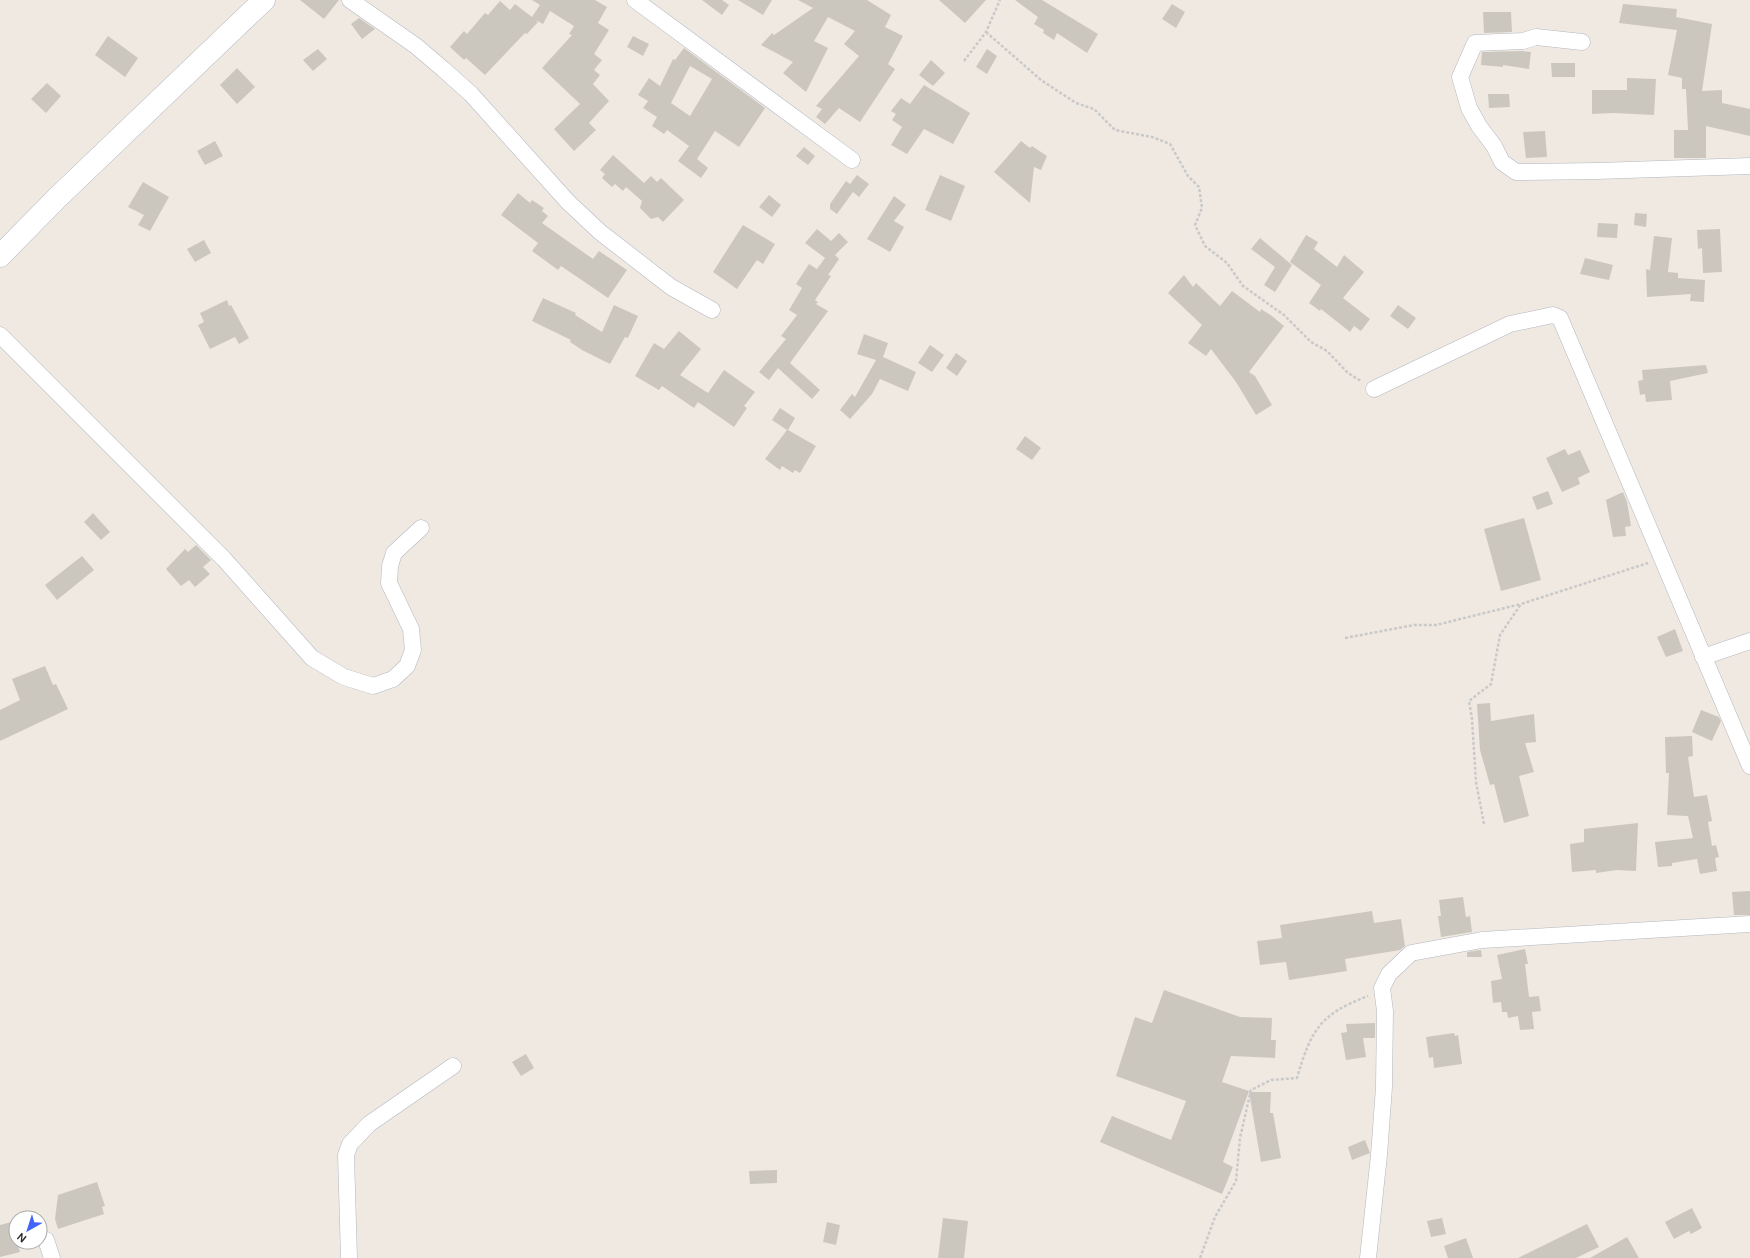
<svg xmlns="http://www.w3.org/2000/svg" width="1750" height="1258" viewBox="0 0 1750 1258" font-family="'DM Sans',sans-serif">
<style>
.building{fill:#cbc7bf;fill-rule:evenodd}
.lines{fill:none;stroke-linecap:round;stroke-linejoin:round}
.street-casing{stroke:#b4b7c1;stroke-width:17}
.secondary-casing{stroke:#b4b7c1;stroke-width:23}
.path{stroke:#c9c9c9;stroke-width:2.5;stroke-dasharray:3 2;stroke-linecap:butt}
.street{stroke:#fff;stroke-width:16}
.secondary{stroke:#fff;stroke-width:22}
</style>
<rect width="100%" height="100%" fill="#efe9e1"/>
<!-- building -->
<path class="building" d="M300,0H339L324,19Z
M532,0H595L607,7L598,23L609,30L594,54L602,60L594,70L600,75L593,84L609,101L589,123L596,130L574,151L554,129L580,104L542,68L572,35L569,34L574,26L550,11L543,24L536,20L538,22L527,34L525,33L485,75L466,58L464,60L450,47L464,31L467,34L485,13L488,15L500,1L510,10L515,4L532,17L540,5Z
M702,0H722L729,5L722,15Z
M738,0H772L763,15Z
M798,0H867L891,15L885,27L903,36L888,64L895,69L860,122L839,108L825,124L816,117L822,109L816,106L859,56L844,44L855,31L828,17L814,41L828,48L806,92L783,73L793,62L761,45L772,33L774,35L813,8Z
M939,0H986L965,23Z
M1015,0H1042L1098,34L1087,53L1057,33L1054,40L1043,33L1044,30L1034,24L1038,17Z
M1172,4L1185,12L1176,28L1162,19Z
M1623,4L1677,9L1676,17L1712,24L1702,91L1722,90V103L1750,109V136L1706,126V158H1674V130H1688L1686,89H1682V78L1668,75L1677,30L1619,23Z
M1483,12H1511L1512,32L1484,33Z
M359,18L375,29L362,39L351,24Z
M108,36L138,58L125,77L95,55Z
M633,36L649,44L643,56L627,47Z
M684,48L765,108L739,147L715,131L697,159L708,168L701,178L678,161L689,146L667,130L664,134L652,126L657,117L643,108L648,101L638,95L649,78L660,86L673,59L675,60ZM690,66L712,79L690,116L671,103Z
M318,49L327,59L313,71L303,60Z
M987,49L997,56L987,74L976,67Z
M1522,51L1531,52L1529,69L1503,65V67L1481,65L1482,52Z
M931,60L945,73L933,86L919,75Z
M1551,63H1575V77H1552Z
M237,68L255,87L237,104L220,85Z
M1627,78L1656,79L1654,115L1614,113L1592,114V90H1627Z
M47,83L61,96L46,113L31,99Z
M924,85L970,113L953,144L924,129L907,154L891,145L902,127L892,120L896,114L891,111L901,98L910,104Z
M1488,94H1509L1510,107L1489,108Z
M1545,131L1547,157L1526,158L1523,132Z
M215,141L223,156L205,165L197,151Z
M1021,141L1030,148L1032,146L1047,156L1041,170L1034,167L1030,203L994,172Z
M804,147L815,156L808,165L796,156Z
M613,155L644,183L651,176L657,182L661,178L684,200L663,222L658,217L651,219L640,208L642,201L626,187L623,191L615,184L612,187L602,178L605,174L600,170Z
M857,175L869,184L859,197L853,192L837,214L830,209V204L846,181L850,184Z
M940,175L965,186L951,221L925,210Z
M143,182L169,197L150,231L138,225L144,215L128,207Z
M518,193L530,203L532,200L544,208L542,211L548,216L542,223L593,259L599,251L627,270L608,298L561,266L558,270L532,251L538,243L501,215Z
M769,195L781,205L772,217L759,207Z
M894,196L906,205L894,221L904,227L890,252L867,239Z
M1635,213L1647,214L1646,227L1634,225Z
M1598,223L1618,224L1617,238L1597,237Z
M743,225L775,244L763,264L757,260L737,289L713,272Z
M817,229L831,241L839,233L848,242L835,255L839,259L828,275L831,276L815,300L818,302L816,304L828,311L790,363L820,390L812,399L778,368L769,380L759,372L786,339L781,336L797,315L789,310L802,288L796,284L809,264L817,269L825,258L805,243Z
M1720,229L1722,272L1703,273L1702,248L1698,249L1697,230Z
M1306,235L1318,242L1314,249L1337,267L1344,255L1364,272L1343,298L1370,319L1361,331L1354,326L1350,332L1321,309L1320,311L1309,303L1321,285L1290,262Z
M1654,236L1672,238L1668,272L1678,273V278L1705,280L1704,302L1690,301L1691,294L1647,297L1646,269L1650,270Z
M1260,238L1292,265L1275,292L1264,285L1275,267L1251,249Z
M204,240L211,253L195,262L187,249Z
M1585,258L1613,265L1609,280L1580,274Z
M1184,275L1193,287L1196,283L1220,306L1232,291L1260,312L1261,309L1272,316L1284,326L1249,372L1255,376L1272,405L1256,415L1236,382L1211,349L1206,356L1188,343L1202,325L1168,293Z
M543,298L576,313L575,315L602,332L614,305L638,316L628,338L625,337L610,364L582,350L570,342L571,340L532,321Z
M227,300L229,306L231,305L249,338L239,344L235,337L210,349L198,325L204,322L200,313Z
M1398,305L1416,318L1408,329L1390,316Z
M679,331L701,349L680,375L708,393L724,370L755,392L744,406L747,408L734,427L698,402L694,408L662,386L659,390L635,376L654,343L664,349Z
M864,334L888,343L883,357L916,372L908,391L880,379L872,394L850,419L840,410L852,394L855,397L876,360L857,354Z
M930,345L944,355L932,372L918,363Z
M956,353L967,361L957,376L946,368Z
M1706,365L1708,373L1670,381L1672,400L1646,402L1645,394L1640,395L1638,381L1643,380L1642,370Z
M780,408L795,418L788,430L816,446L800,473L795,470L793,473L782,466L780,470L765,459L787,430L772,420Z
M1025,436L1041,448L1032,460L1016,449Z
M1565,449L1568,455L1580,450L1590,472L1578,478L1580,484L1562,492L1546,458Z
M1548,491L1553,504L1537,510L1532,497Z
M1623,492L1627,502L1631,526L1625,527L1626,536L1613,537L1606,500Z
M93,513L110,532L101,540L84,522Z
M1524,518L1541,580L1501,591L1484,529Z
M196,545L211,560L203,567L210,574L195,587L189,580L181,586L166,569L185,549L188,552Z
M82,556L94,570L57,600L45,585Z
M1675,629L1683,651L1666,657L1657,637Z
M45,666L53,685L56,684L68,709L0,741V710L20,700L12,679Z
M1490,703L1491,721L1534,714L1536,742L1525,743L1534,772L1519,776L1529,816L1504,823L1494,784L1490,785L1480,750L1477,704Z
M1701,710L1719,717L1721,721L1712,741L1692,732Z
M1692,736L1693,756L1688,757L1694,797L1707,795L1712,821L1708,822L1712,846L1716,845L1719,857L1715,858L1717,871L1700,874L1697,859L1672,863V866L1658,867L1655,842L1693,838L1688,816L1667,815L1669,773H1666L1665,737Z
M1638,823L1636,871L1617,870L1596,873V870L1572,872L1570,844L1584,842V829Z
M1750,891V915H1734L1732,892Z
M1463,897L1466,917L1470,916L1472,932L1441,937L1438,916H1441L1439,900Z
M1372,911L1374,923L1401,919L1405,946L1400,950L1345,959L1347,971L1289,980L1286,962L1260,965L1257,941L1282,938L1280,925Z
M1525,949L1528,964H1525L1529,997L1539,996L1541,1011L1532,1012L1534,1029L1520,1030L1518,1016L1508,1018L1507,1012H1502L1501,1002L1493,1003L1491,981L1502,979L1497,955Z
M1481,950L1482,957H1467V952Z
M1164,990L1240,1017L1272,1018L1271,1040H1276L1275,1058L1231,1056L1222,1082L1249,1091L1223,1162L1233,1167L1222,1194L1100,1142L1112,1116L1171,1140L1186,1101L1116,1076L1135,1017L1152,1023Z
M1375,1023V1038H1363L1366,1057L1346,1060L1341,1033L1347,1032L1346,1024Z
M1454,1033L1455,1036L1458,1035L1462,1064L1434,1068L1433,1057L1429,1058L1426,1037Z
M526,1054L534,1068L521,1076L512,1062Z
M1249,1092H1271L1270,1113H1273L1281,1158L1261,1162Z
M1365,1140L1370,1153L1352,1160L1348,1147Z
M777,1170V1183L750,1184L749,1171Z
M97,1182L105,1206L102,1207L104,1214L58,1229L55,1219L58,1195Z
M1692,1208L1702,1228L1691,1234L1689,1231L1674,1239L1665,1222Z
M943,1218L968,1221L964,1258H938Z
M1442,1218L1446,1234L1431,1237L1427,1221Z
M11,1222L20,1252L0,1257V1225Z
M827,1222L840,1225L836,1245L823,1242Z
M1587,1224L1599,1247L1576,1258H1518Z
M1627,1237L1639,1258H1590Z
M1466,1238L1473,1258H1448L1444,1246Z"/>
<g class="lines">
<defs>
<path id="street" d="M350,0L416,46L443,69L471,94L568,202L600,232L671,287L712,310
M635,0L852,160
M1582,42L1536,37L1523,41L1475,43L1460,77L1469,108L1479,126L1494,146L1502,162L1516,172L1597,171L1750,166
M0,335L224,559L312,658L344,677L373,686L393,679L407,666L413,650L411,629L389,583L390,566L394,553L421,528
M1374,389L1510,324L1553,315L1560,318L1750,766
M1703,657L1750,641
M46,1240L52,1258
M349,1258L346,1155L350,1144L369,1124L453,1066
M1368,1258L1379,1155L1384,1087L1385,1011L1382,988L1389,974L1411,953L1482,940L1750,924"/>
<path id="secondary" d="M0,256L57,198L264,0"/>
</defs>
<!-- street casing -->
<use href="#street" class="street-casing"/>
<!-- secondary casing -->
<use href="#secondary" class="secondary-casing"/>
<!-- path -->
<path class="path" d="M986,32L1041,80L1076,103L1094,109L1115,130L1152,137L1170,144L1188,176L1199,187L1202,208L1195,225L1205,246L1227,263L1243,286L1284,315L1311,342L1327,351L1348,373L1361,381
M964,61L986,32L1000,0
M1345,638L1414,625H1436L1521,604
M1484,824L1476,782L1472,719L1469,701L1491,684L1500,635L1521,604L1648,563
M1200,1258L1215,1217L1236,1181L1240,1138L1251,1090L1271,1080L1297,1078C1311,1030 1320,1014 1368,996"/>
<!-- street -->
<use href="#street" class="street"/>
<!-- secondary -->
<use href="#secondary" class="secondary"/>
</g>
<!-- north arrow -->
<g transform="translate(28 1230) rotate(219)"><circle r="19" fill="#ffffff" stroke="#ababab"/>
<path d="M0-3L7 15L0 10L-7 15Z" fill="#4264fb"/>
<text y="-6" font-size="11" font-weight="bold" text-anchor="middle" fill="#2e2e2e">N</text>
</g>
</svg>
